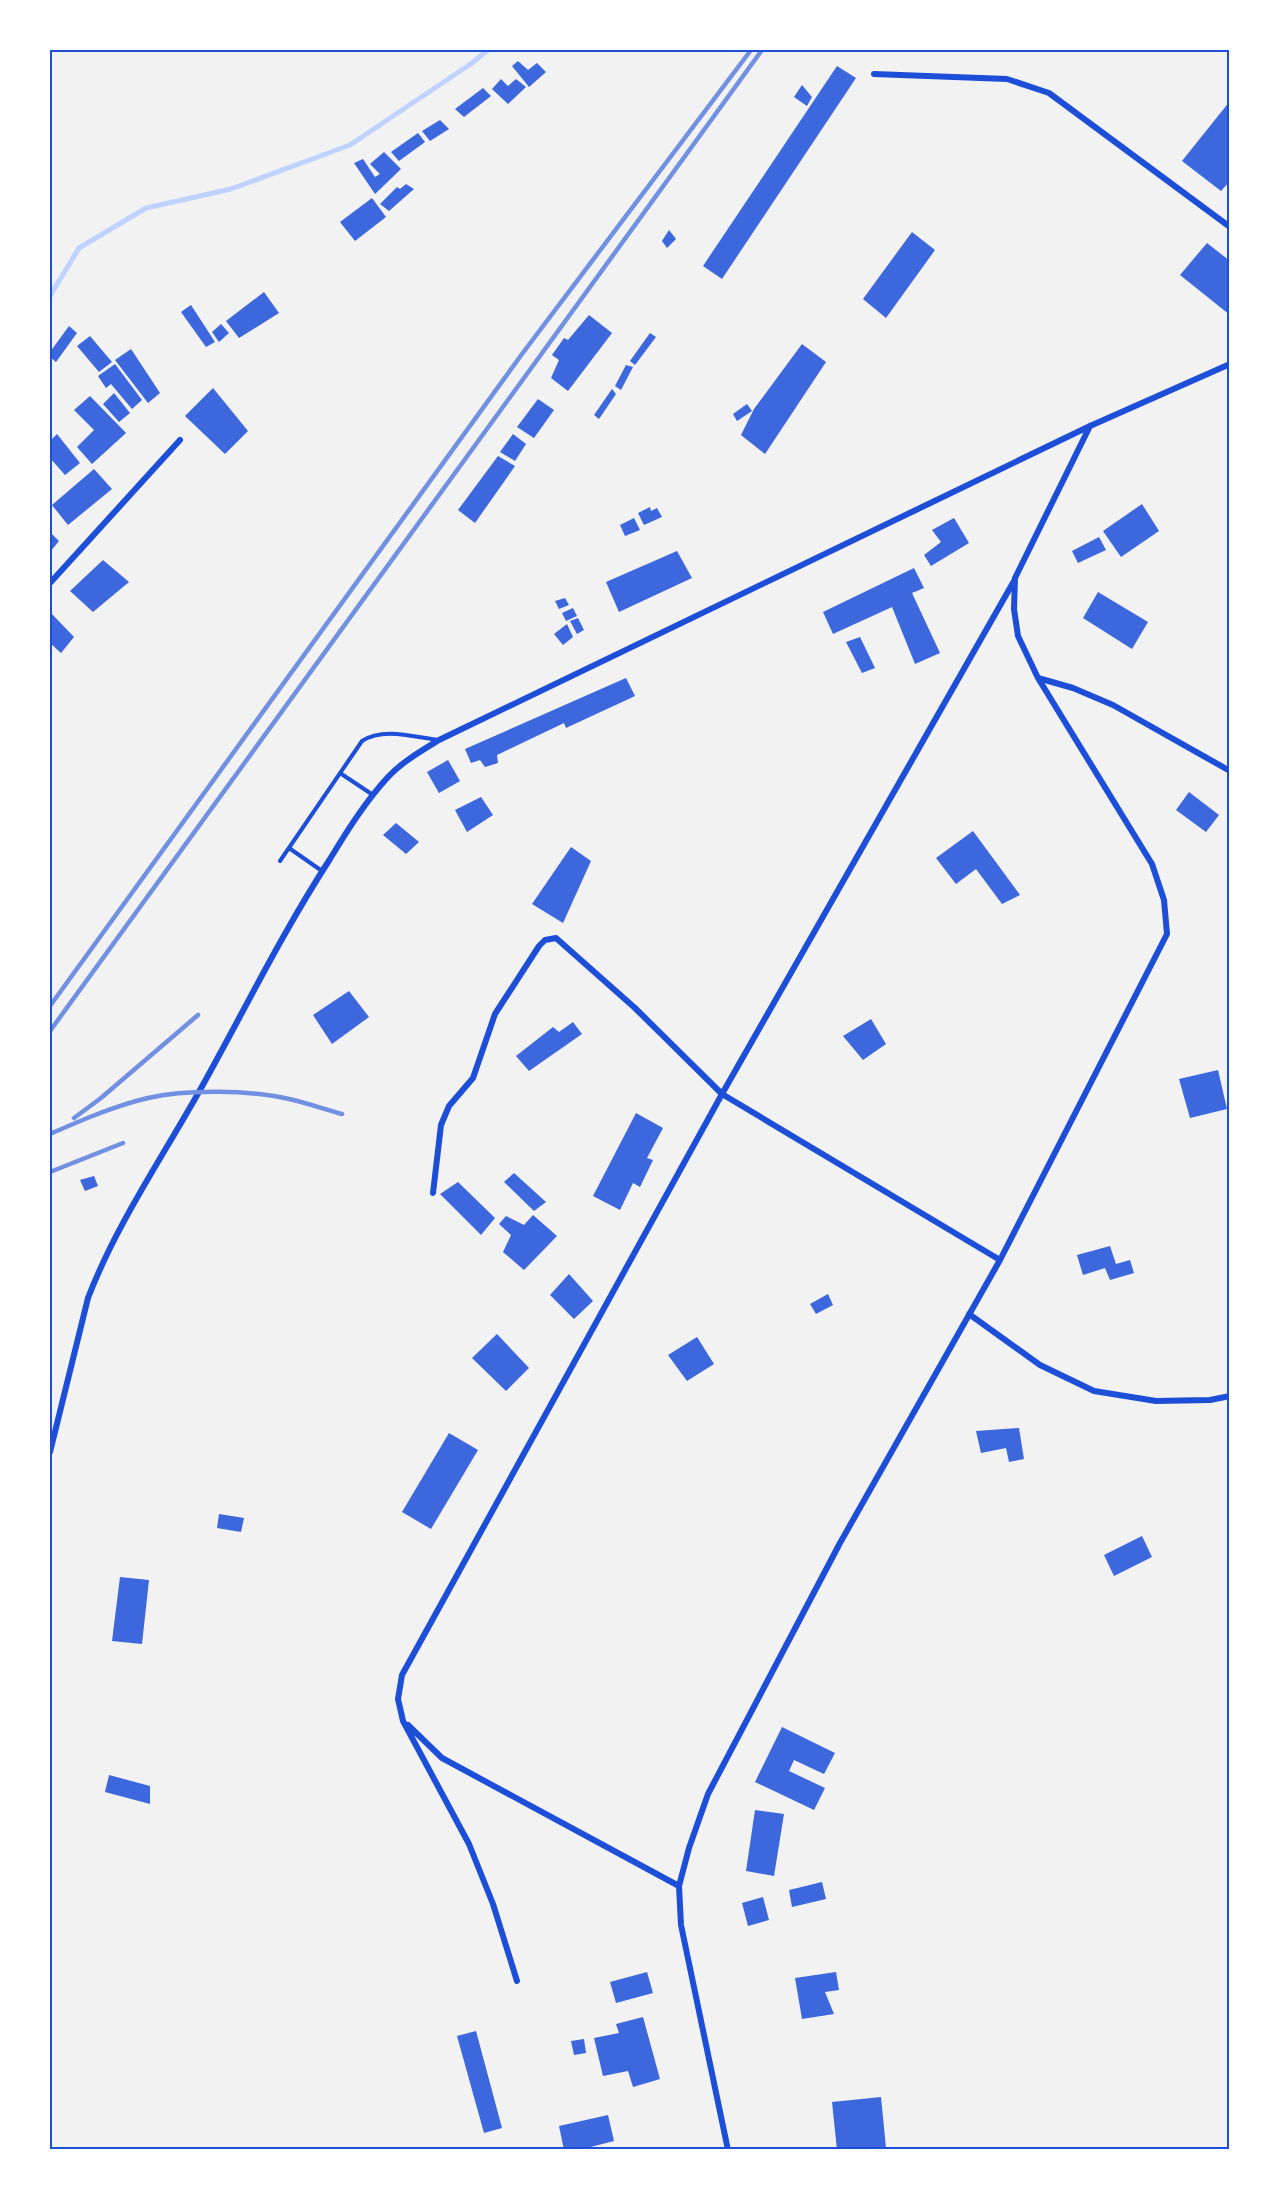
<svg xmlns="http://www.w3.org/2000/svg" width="1279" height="2199" viewBox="0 0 1279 2199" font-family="'Alegreya Sans',sans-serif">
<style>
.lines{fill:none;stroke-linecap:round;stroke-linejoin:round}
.stream{stroke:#bfd3fe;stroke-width:5}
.building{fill:#3d67dc}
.service{stroke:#1d4ed8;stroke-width:4}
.minor{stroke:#1d4ed8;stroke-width:6}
.rail{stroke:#7290e2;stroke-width:4.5}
.neatline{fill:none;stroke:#1d4ed8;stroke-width:2}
</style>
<rect width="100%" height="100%" fill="#f2f2f2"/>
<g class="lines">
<!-- stream -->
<path class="stream" d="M50,296L79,248L146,208L231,189L350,145L472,63L488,50"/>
</g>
<!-- building -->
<path class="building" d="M518,61L528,70L537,63L546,72L529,87L512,66Z
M837,66L856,78L722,279L703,266Z
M501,79L508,86L516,79L526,87L508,104L492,89Z
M802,85L812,97L807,106L794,97Z
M483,88L491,96L464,117L455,109Z
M1230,101V181L1221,191L1182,161Z
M440,120L449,129L430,141L422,131Z
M418,133L425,142L399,161L391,152Z
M384,152L401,169L375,194L354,163L363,159L375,177L380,174L370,164Z
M406,184L414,189L389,211L380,204L397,187L400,189Z
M372,198L386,217L355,241L340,222Z
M669,230L676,239L667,248L662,241Z
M912,232L935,250L886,318L863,299Z
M1207,243L1230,261V315L1180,275Z
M264,292L279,313L239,338L226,321Z
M191,305L215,342L206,347L181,312Z
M589,315L612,333L568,391L551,378L559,360L552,355L564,338L568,340Z
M221,324L229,333L219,342L212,332Z
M69,326L77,333L56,362L50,357V352Z
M650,333L656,337L635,365L630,361Z
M90,336L112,362L99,372L77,346Z
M802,344L826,362L765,454L741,435L754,409Z
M131,349L160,393L148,403L115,360Z
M115,364L142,400L132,409L111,384L106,388L98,376Z
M626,365L633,367L621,390L615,386Z
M213,388L248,431L225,454L185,416Z
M612,389L616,394L599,419L594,415Z
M114,393L130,413L119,422L103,404Z
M90,396L126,433L92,464L77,447L94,430L74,410Z
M538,399L554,410L534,438L517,427Z
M747,404L752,411L737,421L733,414Z
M57,434L80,463L65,475L50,458V441Z
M513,434L526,444L515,461L500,452Z
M498,456L515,466L475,523L458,510Z
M94,469L112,489L68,525L52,505Z
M1142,504L1159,531L1121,557L1103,531Z
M650,507L651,511L657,508L662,517L644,525L638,513Z
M634,518L640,530L625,536L620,525Z
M954,518L969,543L931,566L924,555L941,542L932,530Z
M50,532L59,541L50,552Z
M1099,537L1106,550L1078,563L1072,551Z
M677,551L692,578L619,612L606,582Z
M103,560L129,582L93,612L70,591Z
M914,568L924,588L912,593L940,653L915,664L892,607L833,634L823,612Z
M1098,592L1148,622L1132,649L1083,618Z
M565,598L569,605L559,609L555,601Z
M573,608L577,616L566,621L562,613Z
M50,612L74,637L61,653L50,643Z
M578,618L584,630L577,634L570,621Z
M567,624L573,637L563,645L554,634Z
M860,637L875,668L862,673L846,642Z
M626,678L635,696L566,728L564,723L497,755L498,763L485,767L480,760L471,763L465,749Z
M448,760L460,781L439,793L427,772Z
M1189,792L1219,815L1206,832L1176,810Z
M481,797L493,815L467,832L455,810Z
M396,823L419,842L406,854L383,835Z
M973,831L1020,895L1002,904L976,869L956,884L936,858Z
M571,847L591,861L563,923L532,904Z
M349,991L369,1017L332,1044L313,1015Z
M871,1019L886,1044L863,1060L843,1036Z
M573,1022L582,1034L529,1071L516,1056L553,1027L559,1032Z
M1218,1070L1227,1109L1190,1118L1179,1079Z
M636,1113L663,1128L647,1158L653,1160L640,1187L633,1183L620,1210L593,1196Z
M514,1173L546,1202L534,1211L504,1182Z
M94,1176L98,1186L85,1191L80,1180Z
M458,1182L495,1218L481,1235L440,1194Z
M533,1215L557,1236L524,1270L503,1252L511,1235L499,1224L506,1216L524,1225Z
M1110,1246L1116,1264L1130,1260L1134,1273L1110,1280L1105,1268L1083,1275L1077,1255Z
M569,1274L593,1301L574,1319L550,1295Z
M828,1294L833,1305L816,1314L810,1304Z
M497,1334L529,1368L506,1391L472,1358Z
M697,1337L714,1364L687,1381L668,1355Z
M1019,1428L1024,1459L1009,1462L1006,1448L981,1453L976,1431Z
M449,1433L478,1450L431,1529L402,1512Z
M219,1514L244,1518L241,1532L217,1528Z
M1142,1536L1152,1557L1114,1576L1104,1555Z
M120,1577L149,1580L142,1644L112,1641Z
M782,1727L835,1753L824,1774L794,1760L789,1771L825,1788L814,1810L755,1782Z
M109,1775L150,1786V1804L105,1792Z
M755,1810L784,1814L774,1876L746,1871Z
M822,1882L826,1899L792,1907L789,1890Z
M763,1897L769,1920L748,1926L742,1903Z
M647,1972L653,1993L616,2003L610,1982Z
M836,1972L839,1990L825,1992L834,2014L802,2019L795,1978Z
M643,2017L660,2079L633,2087L628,2071L603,2076L594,2038L619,2033L616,2024Z
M476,2031L502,2128L484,2133L457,2036Z
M584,2039L586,2053L574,2055L571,2041Z
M881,2097L886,2148L837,2150L832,2102Z
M608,2115L614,2141L579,2150H564L559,2126Z"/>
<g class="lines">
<!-- service -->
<path class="service" d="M340,773L373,795
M289,848L322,871
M280,861L362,741C383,727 414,737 438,740"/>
<!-- minor -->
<path class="minor" d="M874,74L1007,79L1049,93L1230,227
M50,583L180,440
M1038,678L1073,688L1113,705L1230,771
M433,1193L441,1125L449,1106L473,1078L495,1014L539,946L545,940L556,938L635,1008L722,1094L1000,1260
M969,1314L1040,1365L1094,1391L1156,1401L1210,1400L1230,1396
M50,1452L88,1298C116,1225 162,1158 200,1090C243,1013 282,933 330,859C347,831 365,802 388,777C402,762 421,751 439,740L1090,426L1230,364
M408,1725L442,1758L679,1886
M517,1981L493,1904L469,1844L403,1721L398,1699L402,1675L722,1094L1014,581
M728,2150L681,1925L679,1886L689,1848L708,1794L840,1543L1000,1260L1167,934L1164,900L1152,864L1038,678L1018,636L1014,609L1015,578L1090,426"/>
<!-- rail -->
<path class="rail" d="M50,1006L522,354L751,50
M50,1031L762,50
M74,1118L101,1098L198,1015
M50,1134C82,1120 114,1106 148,1098C187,1089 250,1090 289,1099C307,1103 324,1109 342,1114
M50,1172L123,1143"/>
</g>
<!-- border -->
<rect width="1279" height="2199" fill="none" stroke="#ffffff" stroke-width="102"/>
<rect x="51" y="51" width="1177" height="2097" class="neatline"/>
</svg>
